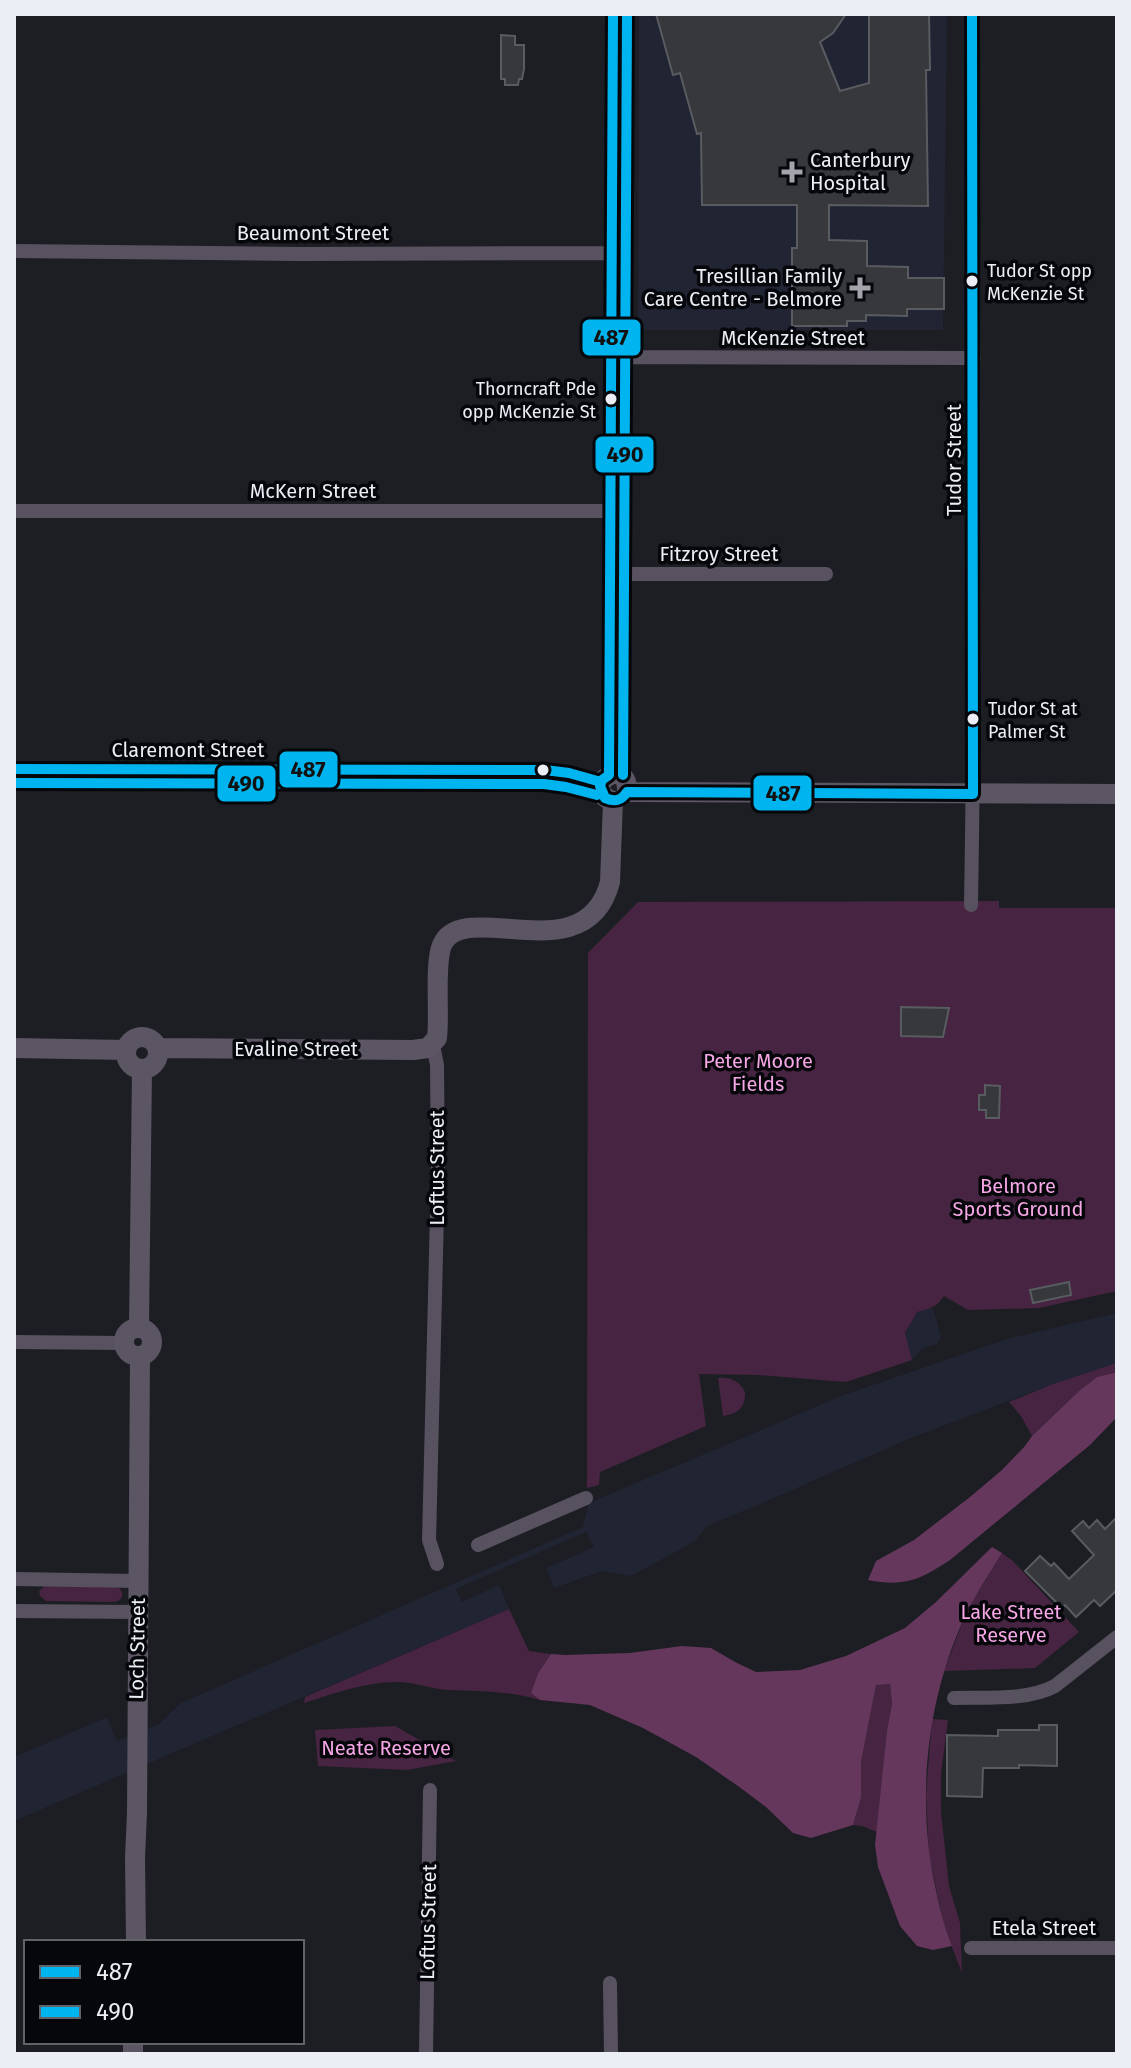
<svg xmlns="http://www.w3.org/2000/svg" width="1131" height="2068" viewBox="0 0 1131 2068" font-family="'Fira Sans',sans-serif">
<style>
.built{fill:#202433}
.green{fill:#472441}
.forest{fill:#65375d}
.building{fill:#36383c;stroke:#585b5f;stroke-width:2}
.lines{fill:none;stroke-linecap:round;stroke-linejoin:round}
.street{stroke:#585260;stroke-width:14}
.secondary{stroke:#5b5564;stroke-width:20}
.bus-1-casing{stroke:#06070b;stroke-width:16}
.bus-2-casing{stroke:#06070b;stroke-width:16}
.bus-1{stroke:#00b5ef;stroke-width:10}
.bus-2{stroke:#00b5ef;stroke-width:10}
.poi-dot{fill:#a3a5ac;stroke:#06070b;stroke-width:3}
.bus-dot{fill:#ebeef5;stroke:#06070b;stroke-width:3}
.labels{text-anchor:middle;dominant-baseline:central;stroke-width:7;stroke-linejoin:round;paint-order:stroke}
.bus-label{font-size:18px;fill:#ebeef5;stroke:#06070b;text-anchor:start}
.poi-label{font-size:20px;fill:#ebeef5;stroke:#06070b;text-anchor:start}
.street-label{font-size:20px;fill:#ebeef5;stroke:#06070b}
.park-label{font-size:20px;fill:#f7a6e6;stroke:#06070b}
.line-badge{stroke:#06070b;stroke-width:3}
.pale-badge-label{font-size:22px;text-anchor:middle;font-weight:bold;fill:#111}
</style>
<rect width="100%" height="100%" fill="#1d1e23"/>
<!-- built -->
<path class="built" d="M639,14H947L943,330H638Z
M933,1308L941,1337L937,1344L923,1348L912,1360L905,1334L917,1312Z
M1117,1313V1363L1053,1384L906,1440L774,1498L707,1526L694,1542L631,1576L602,1571L554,1588L546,1568L594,1547L586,1532L456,1589L462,1602L499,1585L509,1609L14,1821V1757L107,1717L117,1741L159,1724L181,1703L583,1527L589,1503L841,1396L1007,1339Z"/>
<!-- green -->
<path class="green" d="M999,901V908H1117V1291L1039,1308L968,1310L944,1296C937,1307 930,1309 917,1312L905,1333L912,1360L846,1382L758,1375L699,1374L706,1426L600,1472L599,1485L587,1488L588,953L638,902Z
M1117,1363V1372L1097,1377L1080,1390L1032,1436L1021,1416L1009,1402L1053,1384Z
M718,1378C731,1377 739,1381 745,1392C746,1408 737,1414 723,1416Z
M1002,1553L1013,1561L1079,1632L1035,1668L944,1671L962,1624L974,1599Z
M45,1586L113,1587L119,1588L122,1592V1597L118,1601L113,1602L46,1601L40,1596L39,1591Z
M509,1609L529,1651L551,1654L538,1673L531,1693L540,1700C510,1691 480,1691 449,1690C432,1689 417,1683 400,1682C369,1681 334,1693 304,1703L305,1697Z
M876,1684H890L892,1704L887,1730L877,1832L862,1826L853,1825L861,1798V1762Z
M932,1719L948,1720L941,1773V1812L949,1886L960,1923L962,1973L944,1926L929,1855L926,1795Z
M395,1726L456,1761L407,1770L318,1766L315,1730Z"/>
<!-- forest -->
<path class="forest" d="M1117,1372V1417L1090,1445L950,1560C920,1580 904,1587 868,1580L876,1561L914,1540L970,1497L1002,1470L1025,1446L1032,1436L1080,1390L1097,1377Z
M992,1547L1002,1553C988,1576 973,1598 962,1623C927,1702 917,1796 934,1881C939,1904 943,1925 952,1946L933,1950L917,1946L900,1926L878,1867L875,1845L887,1730L892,1704L890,1684L876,1685L861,1762V1798L853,1825L811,1838L793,1833L766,1807L738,1786L696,1757L643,1728L590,1705L540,1700L531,1693L538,1673L551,1654L565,1655L630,1653L682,1646L711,1648L737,1663L756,1672L800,1670L846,1656L905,1628L936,1602Z"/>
<!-- building -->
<path class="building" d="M656,14H846L833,33L820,42L840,91L869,83V14H929L930,70H926L928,206L829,205V240L867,241V266L908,267V278H944V309H907V316L866,315V321H847V326H792V248H797V205H702L701,133L697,134L680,73L673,75Z
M501,35L515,36V45H524V69L522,79H519L518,85H505V79H501Z
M901,1007L949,1008L943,1037L901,1036Z
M985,1085L1000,1086L999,1118H986V1110H979V1095H985Z
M1069,1282L1071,1295L1033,1303L1030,1290Z
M1117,1517V1590L1100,1606L1094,1600L1076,1617L1065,1605L1062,1608L1025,1571L1040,1556L1051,1566L1054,1563L1069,1579L1094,1555L1072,1531L1083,1521L1089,1528L1097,1520L1105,1529Z
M1039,1725H1057V1766L1019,1765V1768H983L982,1797L947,1796V1735L998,1736V1730H1039Z"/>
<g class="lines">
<!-- street -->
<path class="street" d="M14,251L299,254L613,253
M613,357L974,358
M14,511H612
M611,574H826
M14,769L545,770L569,773L601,782
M609,775L613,14
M971,905C976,608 973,311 972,14
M433,1045L437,1065L438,1173L429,1540L437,1564
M14,1342L123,1343
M478,1545L586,1498
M14,1579L138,1581
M14,1611L138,1612
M954,1698C985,1697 1027,1701 1055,1686L1117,1637
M971,1948H1117
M610,1983L611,2054
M426,2054L430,1790"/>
<!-- secondary -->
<path class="secondary" d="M627,792L1117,794
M613,801C576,788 629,753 627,792
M126 1053a16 16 0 1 1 32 0a16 16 0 1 1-32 0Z
M14,1048L126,1050
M158,1048L413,1050L428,1048L437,1038C440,1014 434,964 442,945C463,896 586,975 610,882L613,801
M124 1342a14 14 0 1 1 28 0a14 14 0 1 1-28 0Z
M139,1328L142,1069
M136,1942L135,1858L137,1813L140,1356
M133,2054V2042"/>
<defs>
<path id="bus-1" d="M613,14L609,775L602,780L600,786L605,798C615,802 621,801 627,792L973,794L972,14
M14,769L545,770L569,773L601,782"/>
<path id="bus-2" d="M623,775L627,14
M14,783L544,784L566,787L597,795"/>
</defs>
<!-- bus-1 casing -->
<use href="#bus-1" class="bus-1-casing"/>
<!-- bus-2 casing -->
<use href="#bus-2" class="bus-2-casing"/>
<!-- bus-1 -->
<use href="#bus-1" class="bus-1"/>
<!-- bus-2 -->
<use href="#bus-2" class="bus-2"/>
</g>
<!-- markers -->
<g class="poi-dot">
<path d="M788 160h8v8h8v8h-8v8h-8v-8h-8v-8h8z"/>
<path d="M856 276h8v8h8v8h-8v8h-8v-8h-8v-8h8z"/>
</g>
<g class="bus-dot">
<circle cx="972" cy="281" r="7"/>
<circle cx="611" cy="399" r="7"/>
<circle cx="973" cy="719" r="7"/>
<circle cx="543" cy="770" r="7"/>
</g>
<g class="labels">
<!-- bus labels -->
<g class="bus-label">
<text x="987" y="271">Tudor St opp<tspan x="987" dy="23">McKenzie St</tspan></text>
<text x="596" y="389" text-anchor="end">Thorncraft Pde<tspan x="596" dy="23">opp McKenzie St</tspan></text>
<text x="988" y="709">Tudor St at<tspan x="988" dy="23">Palmer St</tspan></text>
</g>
<!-- poi labels -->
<g class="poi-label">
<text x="810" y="160">Canterbury<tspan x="810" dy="23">Hospital</tspan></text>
<text x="842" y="276" text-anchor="end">Tresillian Family<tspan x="842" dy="23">Care Centre - Belmore</tspan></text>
</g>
<!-- street labels -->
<g class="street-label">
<text x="313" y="233">Beaumont Street</text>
<text x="793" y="338">McKenzie Street</text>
<text transform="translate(954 460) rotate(-90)">Tudor Street</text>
<text x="313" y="491">McKern Street</text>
<text x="719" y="554">Fitzroy Street</text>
<text x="188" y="750">Claremont Street</text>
<text x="296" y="1049">Evaline Street</text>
<text transform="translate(437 1168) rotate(-90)">Loftus Street</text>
<text transform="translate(137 1649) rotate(-89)">Loch Street</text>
<text transform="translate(428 1922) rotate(-89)">Loftus Street</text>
<text x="1044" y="1928">Etela Street</text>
</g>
<!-- park labels -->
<g class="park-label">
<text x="758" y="1061">Peter Moore<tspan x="758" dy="23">Fields</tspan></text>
<text x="1018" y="1186">Belmore<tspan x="1018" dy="23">Sports Ground</tspan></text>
<text x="1011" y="1612">Lake Street<tspan x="1011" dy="23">Reserve</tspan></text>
<text x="386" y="1748">Neate Reserve</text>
</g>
</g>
<g class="line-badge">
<rect x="581" y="318" width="61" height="39" rx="8" fill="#00b5ef"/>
<rect x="594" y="435" width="61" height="39" rx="8" fill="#00b5ef"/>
<rect x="278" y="750" width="61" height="39" rx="8" fill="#00b5ef"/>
<rect x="216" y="764" width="61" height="39" rx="8" fill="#00b5ef"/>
<rect x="752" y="774" width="61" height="38" rx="8" fill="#00b5ef"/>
</g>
<g class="pale-badge-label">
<text x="611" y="345">487</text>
<text x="625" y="462">490</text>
<text x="308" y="777">487</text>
<text x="246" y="791">490</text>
<text x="783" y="801">487</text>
</g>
<!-- border -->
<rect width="1131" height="2068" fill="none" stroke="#ebeef5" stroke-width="32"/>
<!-- legend -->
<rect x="24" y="1940" width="280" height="104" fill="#06070b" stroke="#626369" stroke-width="2"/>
<rect x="40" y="1966" width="40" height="12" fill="#00b5ef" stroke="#626369" stroke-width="2"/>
<text x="96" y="1980" font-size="24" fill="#ebeef5">487</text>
<rect x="40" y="2006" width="40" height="12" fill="#00b5ef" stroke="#626369" stroke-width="2"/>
<text x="96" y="2020" font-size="24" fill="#ebeef5">490</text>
</svg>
